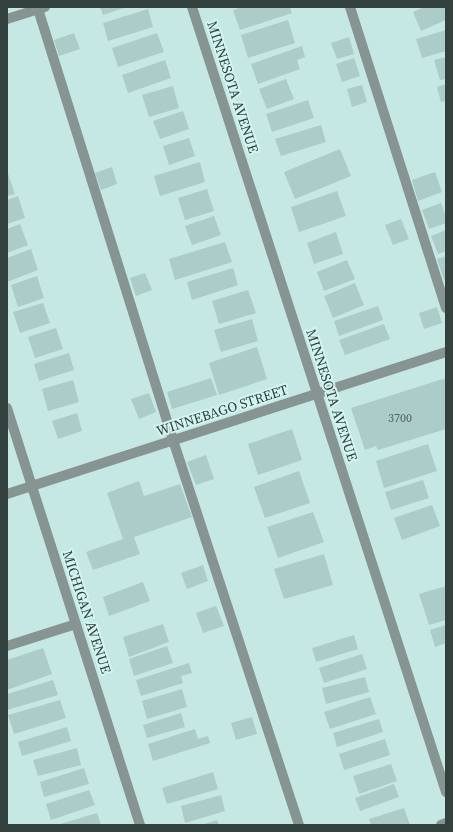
<svg xmlns="http://www.w3.org/2000/svg" width="453" height="832" viewBox="0 0 453 832" font-family="'Source Serif 4',serif">
<style>
.building{fill:#abccc8}
.lines{fill:none;stroke-linecap:round;stroke-linejoin:round}
.minor{stroke:#869492;stroke-width:10}
.labels{text-anchor:middle;dominant-baseline:central;stroke-width:4;stroke-linejoin:round;paint-order:stroke}
.number-label{font-size:12px;fill:#506360}
.street-label{font-size:14px;fill:#32403e;stroke:#d3f5f1}
</style>
<rect width="100%" height="100%" fill="#c6e8e4"/>
<!-- building -->
<path class="building" d="M100,7H127L103,15Z
M243,7H290L292,13L240,30L233,10Z
M424,7H446V20L421,31L413,12Z
M148,9L153,27L108,41L103,23Z
M288,20L295,43L248,58L241,35Z
M446,30V51L422,58L416,39Z
M74,33L80,49L59,56L54,40Z
M157,33L164,52L118,67L112,48Z
M349,37L354,54L337,59L331,43Z
M302,46L305,57L297,60L300,69L258,84L251,64Z
M446,57V79L440,80L434,60Z
M354,58L360,76L342,82L336,64Z
M165,60L171,78L128,93L122,75Z
M286,79L294,99L267,109L259,89Z
M446,84V101L441,102L437,87Z
M362,85L367,102L352,107L347,89Z
M173,86L179,108L149,117L142,95Z
M308,100L314,118L272,132L266,114Z
M183,111L189,129L160,139L153,121Z
M321,125L326,142L281,156L275,139Z
M189,138L195,156L169,165L163,146Z
M340,149L351,176L295,199L284,172Z
M200,162L205,182L160,196L154,176Z
M112,167L117,184L101,190L95,173Z
M7,171L15,194L7,196Z
M435,172L442,192L418,201L412,180Z
M207,189L214,211L185,220L178,198Z
M337,191L346,216L299,232L291,207Z
M18,196L25,218L7,224V200Z
M441,203L446,217V223L429,229L422,210Z
M214,216L221,235L192,245L185,226Z
M401,219L409,239L393,245L385,225Z
M20,224L28,245L7,253V229Z
M446,230V251L438,254L431,236Z
M336,232L343,254L314,264L307,243Z
M225,242L232,262L175,280L169,259Z
M31,249L38,270L7,282V258Z
M446,256V279L444,280L437,259Z
M347,260L355,279L324,291L317,272Z
M233,268L238,285L192,300L187,282Z
M145,273L152,290L136,296L130,278Z
M37,276L44,298L18,307L11,285Z
M355,283L364,305L333,318L324,296Z
M248,290L256,313L219,324L212,301Z
M43,303L50,323L20,333L13,312Z
M378,306L383,320L339,336L334,321Z
M437,307L442,323L424,329L419,313Z
M252,319L258,341L221,352L214,330Z
M384,324L390,339L345,355L339,340Z
M56,328L63,349L35,358L28,337Z
M257,347L267,379L219,395L209,363Z
M69,353L74,370L39,381L34,364Z
M211,378L217,395L172,409L167,392Z
M446,378V429L378,450L376,446L365,450L351,408Z
M73,380L79,402L48,411L42,389Z
M149,393L156,412L139,419L131,399Z
M77,413L82,431L58,439L52,421Z
M292,429L302,460L258,475L248,444Z
M428,444L437,471L384,488L376,461Z
M206,455L214,479L196,485L187,462Z
M299,471L310,503L265,518L254,487Z
M423,480L429,498L391,510L385,492Z
M139,481L144,496L180,484L192,517L134,537L140,554L93,570L86,552L123,539L107,493Z
M432,505L440,526L402,540L394,518Z
M313,512L324,542L278,558L267,527Z
M324,554L333,585L284,599L274,569Z
M203,565L208,581L187,589L181,573Z
M143,582L150,601L109,616L103,597Z
M446,586V620L429,625L419,594Z
M216,606L224,626L203,633L196,613Z
M163,624L169,642L129,657L123,637Z
M446,625V643L435,647L430,630Z
M354,635L358,649L316,662L312,648Z
M167,646L173,663L134,676L129,659Z
M43,648L52,674L7,690V660Z
M362,654L367,669L324,683L319,668Z
M189,663L192,673L181,676L183,683L141,696L136,680Z
M365,677L369,692L326,704L322,688Z
M53,680L58,695L7,710V694Z
M182,689L187,707L147,719L142,701Z
M370,697L376,714L330,729L324,712Z
M60,700L66,718L14,734L8,715Z
M181,713L185,727L147,738L143,725Z
M252,717L257,734L236,740L231,723Z
M379,719L383,732L337,747L333,733Z
M67,727L71,741L22,756L18,742Z
M195,729L198,739L208,736L210,743L153,761L148,744Z
M385,739L390,755L344,770L339,754Z
M77,748L81,765L38,776L33,760Z
M391,764L397,781L359,794L353,776Z
M84,768L89,784L44,797L40,782Z
M213,772L218,789L167,804L162,788Z
M394,784L399,797L360,811L355,798Z
M89,790L95,805L51,820L46,804Z
M221,795L225,811L185,823L181,806Z
M404,808L410,825H371L369,819Z
M97,813L101,825H57Z
M217,820L219,825H201Z"/>
<g class="lines">
<!-- minor -->
<path class="minor" d="M192,7L446,792
M350,7L446,308
M38,9L173,440L299,825
M7,19L45,7
M7,408L140,825
M7,494L446,352
M7,646L76,624
M441,825L446,823"/>
</g>
<g class="labels">
<!-- number labels -->
<g class="number-label">
<text x="400" y="418">3700</text>
</g>
<!-- street labels -->
<g class="street-label">
<text transform="translate(233 87) rotate(72)">MINNESOTA AVENUE</text>
<text transform="translate(332 395) rotate(72)">MINNESOTA AVENUE</text>
<text transform="translate(222 410) rotate(-18)">WINNEBAGO STREET</text>
<text transform="translate(87 612) rotate(72)">MICHIGAN AVENUE</text>
</g>
</g>
<!-- border -->
<rect width="453" height="832" fill="none" stroke="#32403e" stroke-width="16"/>
</svg>
